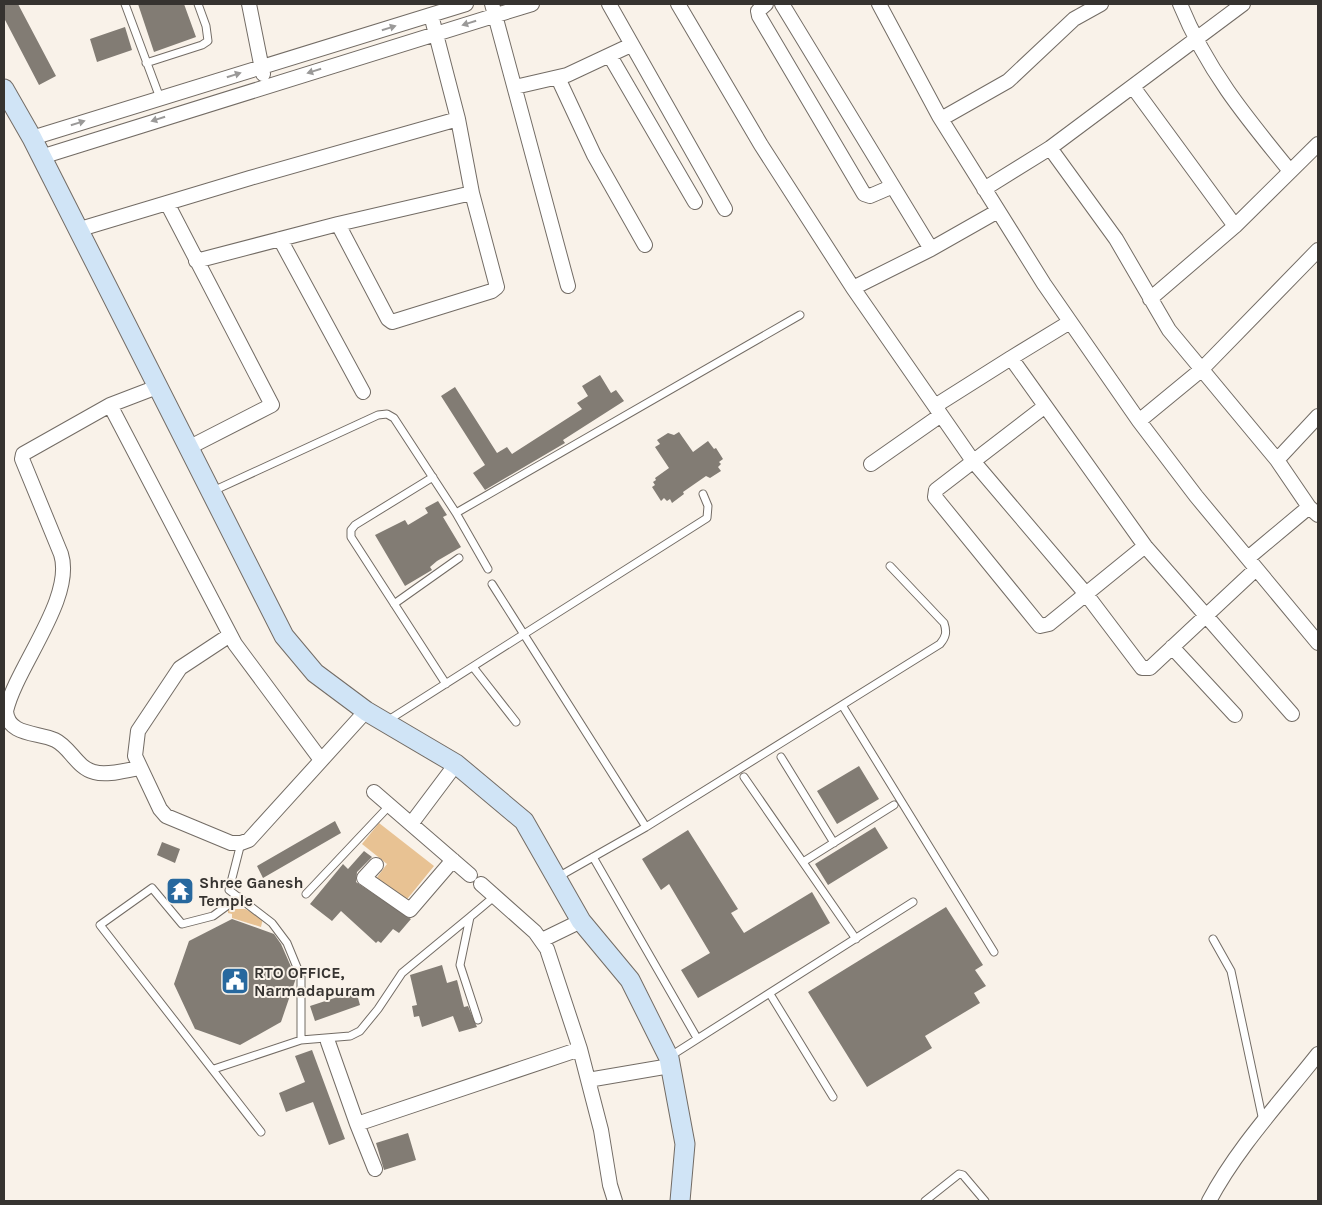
<svg xmlns="http://www.w3.org/2000/svg" width="1322" height="1205" viewBox="0 0 1322 1205" font-family="Karla,sans-serif">
<style>
.green{fill:#e8c293}
.building{fill:#827c74}
.lines{fill:none;stroke-linecap:round;stroke-linejoin:round}
.lane-casing{stroke:#736c65;stroke-width:9}
.street-casing{stroke:#736c65;stroke-width:16}
.secondary-casing{stroke:#736c65;stroke-width:21}
.lane{stroke:#fff;stroke-width:7}
.street{stroke:#fff;stroke-width:14}
.secondary{stroke:#d0e4f6;stroke-width:19}
.oneway{fill:#9a9998}
.labels{text-anchor:middle;dominant-baseline:central;stroke-width:4;stroke-linejoin:round;paint-order:stroke}
.poi-label{font-size:16px;font-weight:bold;fill:#363330;stroke:#f9f2e9;text-anchor:start}
</style>
<rect width="100%" height="100%" fill="#f9f2e9"/>
<!-- green -->
<path class="green" d="M379,823L434,866L404,903L375,880L387,864L362,844Z
M228,909H245L263,918L261,927L232,918V914L228,913Z"/>
<!-- building -->
<path class="building" d="M4,4H18L56,76L39,85L4,18Z
M138,4H184L196,37L154,52Z
M125,27L132,50L97,62L90,39Z
M600,375L611,393L616,390L624,401L563,440L565,443L485,490L473,473L485,465L441,396L455,387L497,453L507,447L512,454L582,409L577,403L588,396L582,386Z
M679,432L693,452L708,441L714,449L716,448L723,459L719,462L721,464L718,467L721,471L710,478L706,476L683,492L684,494L672,503L670,499L667,501L664,498L661,501L652,487L655,485L653,482L656,480L655,478L669,468L655,447L660,444L657,440L668,433L674,435Z
M438,501L447,515L443,517L461,547L437,561L430,567L432,570L405,586L375,535L405,520L408,525L428,513L425,508Z
M859,766L879,799L837,824L817,791Z
M335,821L341,833L263,878L257,866Z
M875,827L888,848L828,885L815,864Z
M688,830L738,909L731,913L744,933L812,892L830,923L698,998L681,970L710,953L669,884L661,890L642,859Z
M162,842L180,849L175,863L157,855Z
M364,851L372,857L357,872L356,882L411,919L399,933L393,929L381,943L378,941L376,943L341,911L332,921L310,904L343,864L348,869Z
M174,881L191,890L185,901L168,892Z
M946,907L983,965L975,970L986,986L974,993L980,1003L925,1036L932,1048L867,1087L808,992Z
M232,919L274,934L281,944L296,978L281,1022L240,1045L195,1029L174,984L189,941Z
M442,965L447,983L457,980L464,1007L468,1006L477,1027L459,1032L453,1016L422,1027L419,1016L414,1017L412,1006L417,1005L410,975Z
M356,991L360,1005L315,1021L310,1006Z
M312,1050L345,1139L329,1145L313,1102L286,1112L279,1093L305,1082L295,1056Z
M408,1133L416,1160L384,1170L376,1143Z"/>
<g class="lines">
<defs>
<path id="lane" d="M125,4L160,98
M146,63L202,45L208,41L206,26L198,4
M433,477L355,525L351,530V537L446,684
M213,491L378,415L387,414L394,418L456,513L488,569
M456,513L800,315
M492,584L646,827
M394,604L459,558
M473,667L516,722
M842,705L994,952
M387,721L707,518L708,506L703,494
M781,757L834,843
M744,777L856,939
M593,857L697,1038
M803,862L894,805
M558,877L646,827L940,644C946,637 947,632 944,623L890,566
M306,894L390,805
M239,897L213,916L182,924L152,888L100,925L261,1132
M1213,939L1231,971L1263,1121
M770,994L833,1097
M478,1020L460,965L470,917L495,896
M301,1040L350,1036L360,1031L378,1009L402,973L470,917
M669,1057L913,902
M214,1069L301,1040V977L287,943L272,923L229,890L241,843
M925,1201L959,1174L963,1175L985,1201"/>
<path id="street" d="M249,4L263,74
M492,4L568,286
M609,4L725,209
M678,4L761,145L853,288L973,461L1086,594L1142,668H1150L1256,569
M766,4L758,11L759,16L864,194L870,196L891,187
M782,4L931,249
M879,4L939,116L1044,284L1139,421L1196,496L1318,643
M1180,4C1207,70 1245,116 1290,171
M610,56L695,202
M558,78L594,155L645,245
M515,87L567,75L631,45
M1133,87L1235,226
M941,119L1008,81L1074,19L1101,4
M32,138L466,4
M1050,148L1116,239L1169,330L1277,460L1309,507L1318,515
M41,157L532,4
M984,189L1050,148L1243,4
M167,203L272,405L188,448
M338,224L388,319L392,322L492,291L497,287L472,193L458,119L431,15
M77,230L250,178L458,119
M280,239L363,392
M196,261L338,224L472,193
M853,288L931,249L998,211
M1150,299L1235,226L1318,144
M1011,358L1070,322
M110,405L235,644L321,760
M935,406L1011,358L1145,546L1292,714
M1044,407L936,490L935,497L1040,626L1049,624L1145,546
M1139,421L1201,370L1318,250
M1277,460L1318,416
M871,464L941,415
M1248,558L1309,507
M230,635L180,668L138,731L135,756L160,809L166,816L231,843H241L249,840L366,711
M1172,647L1235,715
M140,768C126,770 108,776 94,772C77,768 70,747 55,740C38,732 8,736 6,711C16,667 75,598 61,554L22,459L23,454L110,405L157,387
M374,792L470,875
M411,824L456,764
M376,865L364,878L410,910L453,860
M481,884L535,932L547,949L580,1049L601,1130L610,1185L615,1201
M542,940L581,921
M328,1042L357,1124L580,1049
M588,1080L670,1066
M357,1124L375,1169
M1209,1201C1237,1148 1281,1101 1318,1054"/>
<path id="secondary" d="M4,89L32,138L284,636L315,673L366,711L456,764L524,821L581,921L630,980L669,1058L685,1144L680,1201"/>
</defs>
<!-- lane casing -->
<use href="#lane" class="lane-casing"/>
<!-- street casing -->
<use href="#street" class="street-casing"/>
<!-- secondary casing -->
<use href="#secondary" class="secondary-casing"/>
<!-- lane -->
<use href="#lane" class="lane"/>
<!-- street -->
<use href="#street" class="street"/>
<!-- secondary -->
<use href="#secondary" class="secondary"/>
</g>
<!-- one-way arrows -->
<defs><path id="oneway-solid" d="M-6-.8H1V-3.2L6.5 0L1 3.2V.8H-6Z" transform="scale(1.25)"/></defs>
<g class="oneway">
<use href="#oneway-solid" transform="translate(469 23) rotate(163)"/>
<use href="#oneway-solid" transform="translate(389 28) rotate(-17)"/>
<use href="#oneway-solid" transform="translate(314 71) rotate(163)"/>
<use href="#oneway-solid" transform="translate(234 75) rotate(-17)"/>
<use href="#oneway-solid" transform="translate(158 119) rotate(162)"/>
<use href="#oneway-solid" transform="translate(78 123) rotate(-17)"/>
</g>
<!-- icons -->
<defs>
<symbol id="temple-square" viewBox="-11 -11 22 22"><rect x="-9" y="-9" width="18" height="18" rx="4" fill="#27689e" stroke="#f9f2e9"/><path d="M0-6L5-2H3V0L6.5 2.5H4V6H1.5V3h-3V6H-4V2.5H-6.5L-3 0V-2H-5Z" fill="#fff"/></symbol>
<symbol id="civic-square" viewBox="-11 -11 22 22"><rect x="-9" y="-9" width="18" height="18" rx="4" fill="#27689e" stroke="#f9f2e9"/><path d="M-.6-6.5H3V-4.5H.6V-3L4-1V1h2V6H-6V1h2V-1L-.6-3ZM-1.2 2.5V6h2.4V2.5Z" fill="#fff"/></symbol>
</defs>
<g fill-rule="evenodd">
<use href="#temple-square" x="164" y="875" width="32" height="32"/>
<use href="#civic-square" x="219" y="965" width="32" height="32"/>
</g>
<g class="labels">
<!-- poi labels -->
<g class="poi-label">
<text x="199" y="882">Shree Ganesh<tspan x="199" dy="18">Temple</tspan></text>
<text x="254" y="972">RTO OFFICE,<tspan x="254" dy="18">Narmadapuram</tspan></text>
</g>
</g>
<!-- border -->
<rect width="1322" height="1205" fill="none" stroke="#363330" stroke-width="10"/>
</svg>
